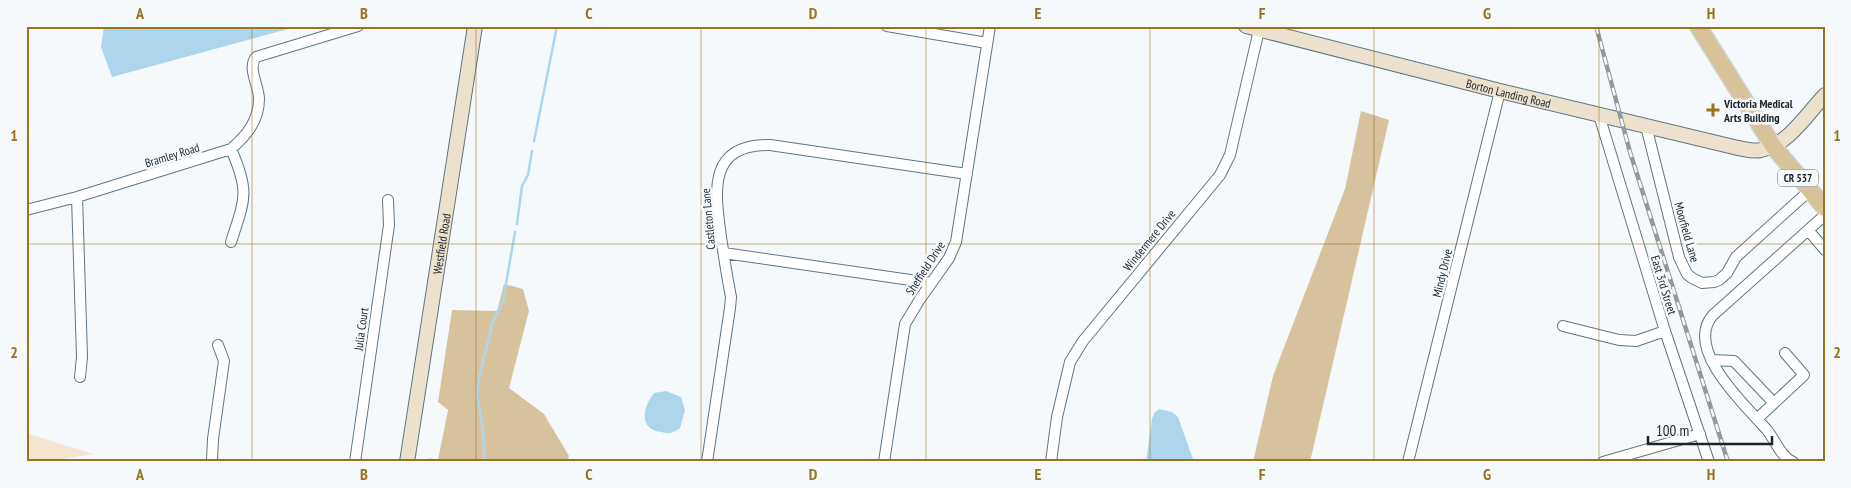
<svg xmlns="http://www.w3.org/2000/svg" width="1851" height="488" viewBox="0 0 1851 488" font-family="'PT Sans Narrow',sans-serif">
<style>
.green{fill:#f4e7d1}
.forest{fill:#d7c29e}
.water{fill:#add6ed}
.lines{fill:none;stroke-linecap:round;stroke-linejoin:round}
.stream{stroke:#add6ed;stroke-width:2.5}
.street-casing{stroke:#607683;stroke-width:12}
.secondary-casing{stroke:#607683;stroke-width:16}
.primary-casing{stroke:#d1d3d4;stroke-width:19}
.street{stroke:#fff;stroke-width:10}
.secondary{stroke:#ece1cc;stroke-width:14}
.primary{stroke:#d8c29a;stroke-width:16}
.rail-casing{stroke:#92999d;stroke-width:4.5}
.rail{stroke:#f5f9fc;stroke-width:2.5;stroke-dasharray:8;stroke-linecap:butt}
.grid{fill:none;stroke:#9a731f;stroke-width:1;stroke-opacity:0.55}
.poi-dot{fill:#9a731f;stroke:#f5f9fc;stroke-width:2}
.labels{text-anchor:middle;dominant-baseline:central;stroke-width:5;stroke-linejoin:round;paint-order:stroke}
.shield{fill:#f5f9fc;stroke:#5c6469;stroke-width:1}
.shield-label{font-size:11px;font-weight:bold;fill:#1b242a}
.street-label{font-size:12px;fill:#1b242a;stroke:#f5f9fc}
.poi-label{font-size:12px;font-weight:bold;fill:#1b242a;stroke:#f5f9fc;text-anchor:start}
.neatline{fill:none;stroke:#9a731f;stroke-width:2}
.grid-label{font-size:16px;text-anchor:middle;font-weight:bold;fill:#9a731f}
</style>
<rect width="100%" height="100%" fill="#f5f9fc"/>
<!-- green -->
<path class="green" d="M26,433L93,454L46,462H26Z"/>
<!-- forest -->
<path class="forest" d="M1361,111L1389,120L1310,462H1253L1273,376L1345,189Z
M504,284L523,289L529,311L509,388L544,414L569,456L567,462H429V458L438,460L448,410L438,402L452,310L497,311Z"/>
<!-- water -->
<path class="water" d="M104,26H299L112,77L101,47Z
M666,391L681,397L685,410L680,428C674,433 669,434 661,432C638,429 643,407 654,393Z
M1159,409L1172,412L1178,417L1194,462H1146L1152,419L1154,413Z"/>
<g class="lines">
<!-- stream -->
<path class="stream" d="M534,141L557,26
M517,224L522,186L528,175L532,151
M485,462L482,422L477,396L478,382L493,321L503,301L515,232"/>
<defs>
<path id="street" d="M887,26L987,43
M1599,115L1665,331L1709,462
M1646,126L1679,257L1687,274L1692,278L1702,283L1714,282L1719,280L1727,273L1736,257L1809,191
M231,149C250,192 245,199 231,242
M77,197L82,357L80,377
M26,210L77,197L231,149C246,136 259,121 259,99C259,86 247,68 256,57L358,26
M1808,230L1825,250
M724,253L931,283
M1563,326L1619,340L1636,341L1665,331
M1711,360L1734,361L1774,403
M1757,419L1804,375L1785,353
M212,460L213,439L224,361L218,345
M355,462L389,225L388,200
M707,462L730,308L731,297C727,277 724,257 721,237C715,192 707,144 770,145L967,174
M884,462L905,324L920,299L949,258L956,242L990,26
M1051,462L1057,417L1070,362L1083,341L1220,175L1230,155L1259,30
M1408,462L1500,91
M1603,462L1700,434
M1793,462C1780,456 1776,441 1767,430C1746,406 1683,349 1713,315L1825,215"/>
<g id="secondary">
<path id="s1" d="M1246,26L1500,91L1738,148C1745,149 1754,152 1761,150C1788,145 1807,114 1825,95"/>
<path id="s2" d="M407,462L475,26"/>
</g>
<path id="primary" d="M1698,26L1773,146L1825,208"/>
</defs>
<!-- street casing -->
<use href="#street" class="street-casing"/>
<!-- secondary casing -->
<use href="#secondary" class="secondary-casing"/>
<!-- primary casing -->
<use href="#primary" class="primary-casing"/>
<!-- street -->
<use href="#street" class="street"/>
<!-- secondary -->
<use href="#secondary" class="secondary"/>
<!-- primary -->
<use href="#primary" class="primary"/>
<defs>
<path id="rail" d="M1596,26L1630,152L1728,462"/>
</defs>
<!-- rail casing -->
<use href="#rail" class="rail-casing"/>
<!-- rail -->
<use href="#rail" class="rail"/>
</g>
<!-- grid -->
<path class="grid" d="M252,26V462M476,26V462M701,26V462M926,26V462M1150,26V462M1374,26V462M1599,26V462M26,244H1825"/>
<!-- markers -->
<path class="poi-dot" d="M1710.5 102.5h5v5h5v5h-5v5h-5v-5h-5v-5h5z"/>
<g class="labels">
<!-- shield labels -->
<rect class="shield" x="1778" y="169.5" width="40" height="17" rx="4"/>
<g class="shield-label">
<text x="1798" y="178">CR 537</text>
</g>
<!-- street labels -->
<g class="street-label">
<text stroke="none"><textPath href="#s1" startOffset="271">Borton Landing Road</textPath></text>
<text transform="translate(172 155) rotate(-17)">Bramley Road</text>
<text transform="translate(708 219) rotate(-95)">Castleton Lane</text>
<text transform="translate(1687 232) rotate(74)">Moorfield Lane</text>
<text transform="translate(1149 240) rotate(-51)">Windermere Drive</text>
<text stroke="none"><textPath href="#s2" startOffset="221">Westfield Road</textPath></text>
<text transform="translate(925 268) rotate(-57)">Sheffield Drive</text>
<text transform="translate(1442 273) rotate(-76)">Mindy Drive</text>
<text transform="translate(1664 285) rotate(73)">East 3rd Street</text>
<text transform="translate(361 329) rotate(-82)">Julia Court</text>
</g>
<!-- poi labels -->
<g class="poi-label">
<text x="1724" y="103">Victoria Medical<tspan x="1724" dy="14">Arts Building</tspan></text>
</g>
</g>
<!-- border -->
<rect width="1851" height="488" fill="none" stroke="#f5f9fc" stroke-width="55"/>
<!-- scale -->
<path d="M1648 436v8h124v-8" fill="none" stroke="#1b242a" stroke-width="2.5"/>
<text x="1656" y="436" font-size="15" fill="#1b242a" stroke="#f5f9fc" stroke-width="4" paint-order="stroke">100 m</text>
<rect x="28" y="28" width="1796" height="432" class="neatline"/>
<g class="grid-label">
<text x="140" y="19">A</text>
<text x="364" y="19">B</text>
<text x="589" y="19">C</text>
<text x="813" y="19">D</text>
<text x="1038" y="19">E</text>
<text x="1262" y="19">F</text>
<text x="1487" y="19">G</text>
<text x="1711" y="19">H</text>
<text x="14" y="141">1</text>
<text x="1837" y="141">1</text>
<text x="14" y="358">2</text>
<text x="1837" y="358">2</text>
<text x="140" y="480">A</text>
<text x="364" y="480">B</text>
<text x="589" y="480">C</text>
<text x="813" y="480">D</text>
<text x="1038" y="480">E</text>
<text x="1262" y="480">F</text>
<text x="1487" y="480">G</text>
<text x="1711" y="480">H</text>
</g>
</svg>
